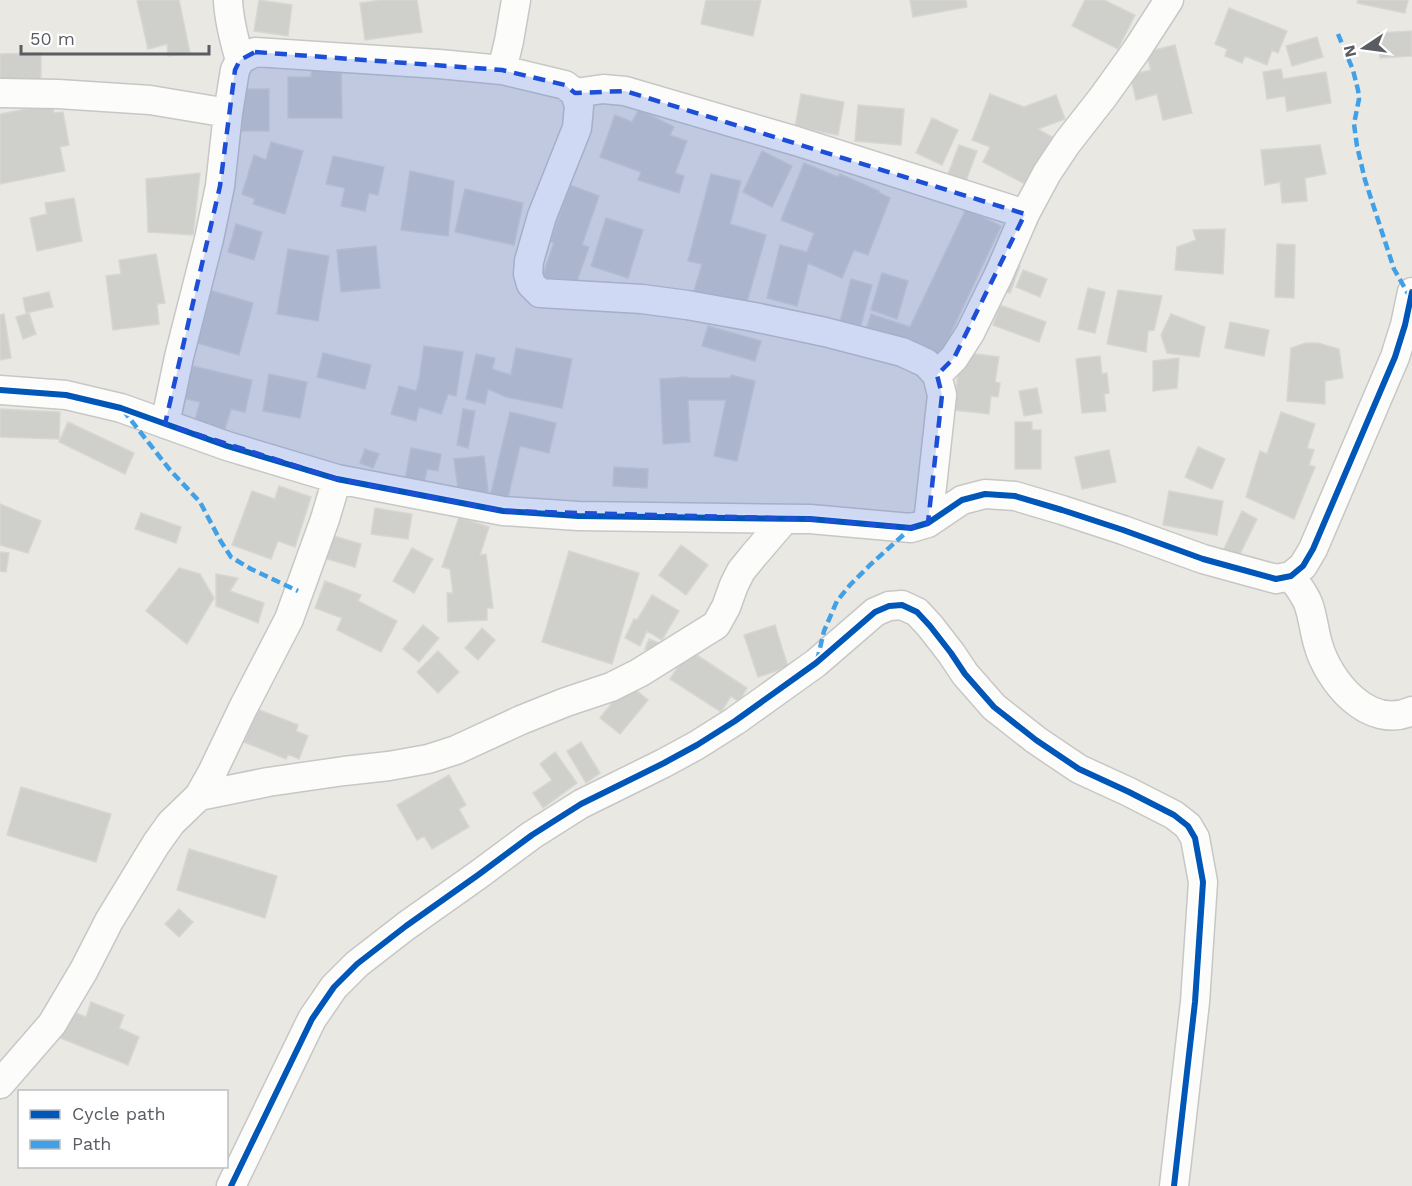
<svg xmlns="http://www.w3.org/2000/svg" width="1412" height="1186" viewBox="0 0 1412 1186" font-family="'Work Sans',sans-serif">
<style>
.building{fill:#cfcfcc;stroke:#d8d6d2;stroke-width:1.5}
.lines{fill:none;stroke-linecap:round;stroke-linejoin:round}
.minor-casing{stroke:#c6c7c6;stroke-width:31}
.minor{stroke:#fcfcfb;stroke-width:28}
.quiet{stroke:#42a1e6;stroke-width:4.5;stroke-dasharray:9 4.5;stroke-linecap:butt}
.cycleway-casing{stroke:#fff;stroke-width:10}
.cycleway{stroke:#0057b8;stroke-width:6}
.marked{fill:#1d4ed8;fill-opacity:0.2;stroke:#1d4ed8;stroke-width:4.5;stroke-dasharray:12 8;stroke-linejoin:round}
</style>
<rect width="100%" height="100%" fill="#e9e8e3"/>
<!-- building -->
<path class="building" d="M137,0H179L190,53L168,56L167,44L148,49Z
M259,0L292,5L288,36L254,31Z
M382,0H417L422,32L365,40L360,3Z
M706,0H761L753,36L701,24Z
M910,0H966L967,7L913,17Z
M1085,0H1104L1135,15L1118,49L1072,26Z
M1358,0H1408L1405,13L1357,3Z
M1229,8L1287,31L1278,53L1272,50L1267,65L1245,56L1242,63L1225,56L1227,49L1215,44Z
M1412,31V56L1380,58L1378,33Z
M1317,37L1323,57L1292,66L1286,46Z
M1175,45L1192,113L1163,120L1157,94L1136,100L1130,75L1151,70L1146,52Z
M41,53V81L0,82V54Z
M312,68H341L342,118H288V77H311Z
M1281,69L1283,79L1326,72L1331,103L1287,111L1285,96L1267,99L1263,72Z
M240,89H269V131H240Z
M801,94L844,102L838,135L795,127Z
M990,94L1024,107L1056,95L1065,119L1038,129L1052,137L1027,185L983,162L990,147L972,140Z
M52,104L54,113L63,112L69,145L60,147L65,171L0,184V114Z
M858,105L904,109L901,145L855,141Z
M639,109L674,127L670,135L687,141L675,173L684,176L679,193L638,180L641,172L600,157L615,115L632,122Z
M932,118L958,130L942,165L916,153Z
M271,142L303,151L285,214L253,204L255,199L242,194L254,155L266,160Z
M959,145L977,151L966,181L948,174Z
M1320,145L1326,174L1305,178L1307,201L1282,203L1280,182L1265,185L1261,150Z
M762,151L792,166L772,207L743,192Z
M333,156L384,167L378,195L369,193L365,211L341,206L345,188L326,184Z
M804,163L838,177L840,174L879,191L878,192L890,198L868,255L854,250L842,278L808,263L797,306L767,298L780,245L807,252L814,233L781,220Z
M410,171L454,181L448,236L401,230Z
M200,173L193,235L148,232L146,179Z
M711,174L741,181L730,224L766,235L745,309L693,294L702,264L688,261Z
M570,185L599,196L582,245L589,247L573,292L541,280L554,243L550,241Z
M465,189L523,203L514,245L455,232Z
M74,198L82,241L37,251L30,218L47,214L45,203Z
M966,209L1001,226L939,358L865,333L871,314L910,327Z
M606,218L643,230L628,278L591,266Z
M236,224L262,232L254,260L228,252Z
M1225,229L1223,274L1175,270L1177,247L1196,240L1193,230Z
M1277,244L1295,245L1294,298L1275,297Z
M376,246L380,288L341,292L337,250Z
M288,249L329,256L318,321L277,314Z
M156,254L165,303L157,304L159,324L113,330L106,276L121,274L119,260Z
M1006,261L1020,266L1010,293L997,288Z
M1023,270L1047,279L1040,297L1016,287Z
M882,273L908,281L897,319L871,310Z
M851,279L872,285L860,328L840,322Z
M1088,288L1105,292L1095,333L1078,329Z
M209,290L253,303L239,355L194,342Z
M1118,290L1162,296L1154,330L1148,331L1146,352L1107,344Z
M49,292L53,307L26,313L23,298Z
M1000,305L1046,322L1039,342L993,325Z
M29,313L36,334L23,339L16,317Z
M4,314L11,358L0,360V315Z
M1171,314L1205,327L1199,357L1167,353L1161,335Z
M1230,322L1269,330L1264,356L1225,348Z
M708,326L761,341L755,361L702,346Z
M1306,343H1318L1339,349L1343,378L1325,381V404L1287,401L1291,348Z
M424,346L463,352L456,396L448,394L441,414L419,407L416,421L391,414L399,386L416,391L419,380Z
M516,348L572,359L562,408L506,397L488,389L485,404L466,399L476,354L495,358L492,369L511,375Z
M961,352L999,357L995,382L1000,383L998,397L991,396L989,414L953,410Z
M323,353L371,365L365,389L317,377Z
M1100,356L1102,374L1107,373L1109,393L1104,394L1106,411L1082,413L1076,359Z
M1179,358L1177,388L1153,391V361Z
M184,364L252,380L245,412L231,409L225,429L195,420L200,402L177,397Z
M269,374L307,382L300,418L263,411Z
M731,375L755,381L737,461L714,456L726,400H688L690,442L663,444L660,379L687,377V378H730Z
M1037,388L1042,413L1024,416L1019,391Z
M0,409L60,412L59,439L0,437Z
M463,409L475,411L468,448L457,445Z
M510,412L556,423L549,453L520,446L508,497L491,493Z
M1281,412L1315,424L1307,448L1314,450L1309,465L1315,467L1294,519L1246,497L1260,451L1267,454Z
M68,422L134,453L125,474L59,442Z
M1015,422H1032V430H1041V469H1015Z
M1198,447L1225,459L1212,489L1185,477Z
M411,448L441,454L438,471L427,469L422,494L403,490Z
M365,449L379,454L373,468L360,463Z
M1109,450L1116,482L1082,489L1075,457Z
M484,456L488,491L459,495L454,459Z
M614,467L648,469L647,488L613,486Z
M279,486L311,497L295,547L278,541L271,559L232,545L252,491L275,499Z
M1169,491L1223,501L1217,535L1163,525Z
M0,504L41,521L28,553L0,545Z
M375,508L412,514L408,539L371,534Z
M1242,511L1257,519L1238,558L1223,551Z
M141,513L181,527L176,543L135,529Z
M459,517L489,527L480,555L486,554L493,608H487V620L448,622L447,593H453L450,569L442,567Z
M327,534L361,544L355,567L320,557Z
M681,545L708,565L686,595L659,575Z
M412,548L433,559L414,593L393,581Z
M569,551L639,573L612,664L542,642Z
M0,552L9,553L6,572L0,571Z
M179,568L200,574L214,598L187,644L146,611Z
M216,574L238,578L230,591L264,603L258,623L216,606Z
M325,581L361,595L358,601L397,621L381,652L337,630L342,618L315,608Z
M652,595L679,611L662,640L647,631L640,646L625,638L634,619L637,620Z
M423,625L439,638L419,662L403,649Z
M775,625L788,667L758,677L744,635Z
M482,628L495,640L478,660L465,648Z
M649,639L666,646L662,656L645,649Z
M689,650L747,688L739,702L731,696L721,712L670,679Z
M438,651L459,672L438,693L417,672Z
M628,683L648,700L620,734L600,718Z
M257,709L298,725L296,731L308,736L299,759L288,754L286,759L244,742Z
M581,742L600,773L586,783L567,751Z
M555,752L577,783L543,808L533,793L552,780L540,764Z
M449,775L466,805L459,809L469,827L432,849L424,836L417,840L397,805Z
M21,787L111,814L96,862L7,835Z
M189,849L277,876L265,918L177,890Z
M179,909L193,922L179,937L165,924Z
M91,1002L124,1015L119,1028L139,1037L128,1065L58,1037L69,1010L86,1017Z"/>
<g class="lines">
<defs>
<path id="minor" d="M228,0C229,21 234,40 240,60
M502,70L509,41L516,0
M0,93L58,94L150,100L228,113
M575,93L603,89L625,91L796,141L1025,214
M937,375L954,358L970,333L999,274L1025,214L1047,173L1067,143L1103,97L1136,51L1169,0
M0,390L66,395L121,408L227,446L337,479L503,511L578,516L810,519L911,528L928,523L962,500L985,494L1015,496L1062,510L1123,530L1203,559L1276,579L1291,576L1303,566L1313,549L1395,357L1405,325L1412,292
M165,424L179,357L209,239L220,186L228,113L235,70L240,60L255,52L439,64L502,70L565,85L575,93L579,106L577,128L542,216L529,261L528,274L531,284L540,293L642,299L687,305L754,317L825,332L902,352L926,363L937,375L942,395L928,523
M1291,576C1297,585 1304,593 1308,603C1313,616 1314,631 1318,644C1328,681 1369,731 1412,711
M199,796L268,782L344,771L389,766L428,759L456,750L521,720L566,702L611,687L639,673L716,625L726,607L734,585L741,571L754,555L785,519
M0,1084L52,1024L84,970L109,921L156,844L171,823L199,796L212,773L243,708L289,619L325,519L337,479
M231,1186L312,1019L334,987L357,964L406,926L478,875L532,835L581,804L664,763L697,745L735,721L816,663L875,612L889,606L902,605L917,612L930,626L951,653L965,674L994,707L1036,740L1079,769L1129,792L1174,815L1188,826L1195,838L1203,882L1195,1002L1174,1186"/>
</defs>
<!-- minor casing -->
<use href="#minor" class="minor-casing"/>
<!-- minor -->
<use href="#minor" class="minor"/>
<!-- quiet -->
<path class="quiet" d="M1338,34L1353,70L1358,90L1359,99L1354,124L1357,146L1365,180L1394,269L1411,299
M123,410L170,470L200,502L220,540L231,557L251,569L298,591
M817,661L824,631L837,601L850,585L870,565L911,528"/>
<defs>
<path id="cycleway" d="M0,390L66,395L121,408L227,446L337,479L503,511L578,516L810,519L911,528L928,523L962,500L985,494L1015,496L1062,510L1123,530L1203,559L1276,579L1291,576L1303,566L1313,549L1395,357L1405,325L1412,292
M231,1186L312,1019L334,987L357,964L406,926L478,875L532,835L581,804L664,763L697,745L735,721L816,663L875,612L889,606L902,605L917,612L930,626L951,653L965,674L994,707L1036,740L1079,769L1129,792L1174,815L1188,826L1195,838L1203,882L1195,1002L1174,1186"/>
</defs>
<!-- cycleway casing -->
<use href="#cycleway" class="cycleway-casing"/>
<!-- cycleway -->
<use href="#cycleway" class="cycleway"/>
</g>
<!-- marked area -->
<path class="marked" d="M255,52L502,70L565,85L575,93L625,91L1025,214L954,358L937,375L942,395L928,523L911,528L810,519L503,511L337,479L165,424L220,186L235,70L240,60Z"/>
<!-- legend -->
<rect x="18" y="1090" width="210" height="78" fill="#ffffff" stroke="#bdbec0" stroke-width="1.5"/>
<rect x="30" y="1110" width="30" height="9" fill="#0057b8" stroke="#bdbec0" stroke-width="1.5"/>
<text x="72" y="1120" font-size="18" fill="#595c61">Cycle path</text>
<rect x="30" y="1140" width="30" height="9" fill="#42a1e6" stroke="#bdbec0" stroke-width="1.5"/>
<text x="72" y="1150" font-size="18" fill="#595c61">Path</text>
<!-- north arrow -->
<g transform="translate(1364 48) rotate(257)" stroke="#ffffff" stroke-width="4.5" paint-order="stroke">
<path d="M0-4.5L10 22L0 15L-10 22Z" fill="#595c61"/>
<text y="-9" font-size="16" font-weight="bold" text-anchor="middle" fill="#595c61">N</text>
</g>
<!-- scale -->
<path d="M21 45v9h188v-9" fill="none" stroke="#595c61" stroke-width="3"/>
<text x="30" y="45" font-size="18" fill="#595c61" stroke="#ffffff" stroke-width="4.5" paint-order="stroke">50 m</text>
</svg>
